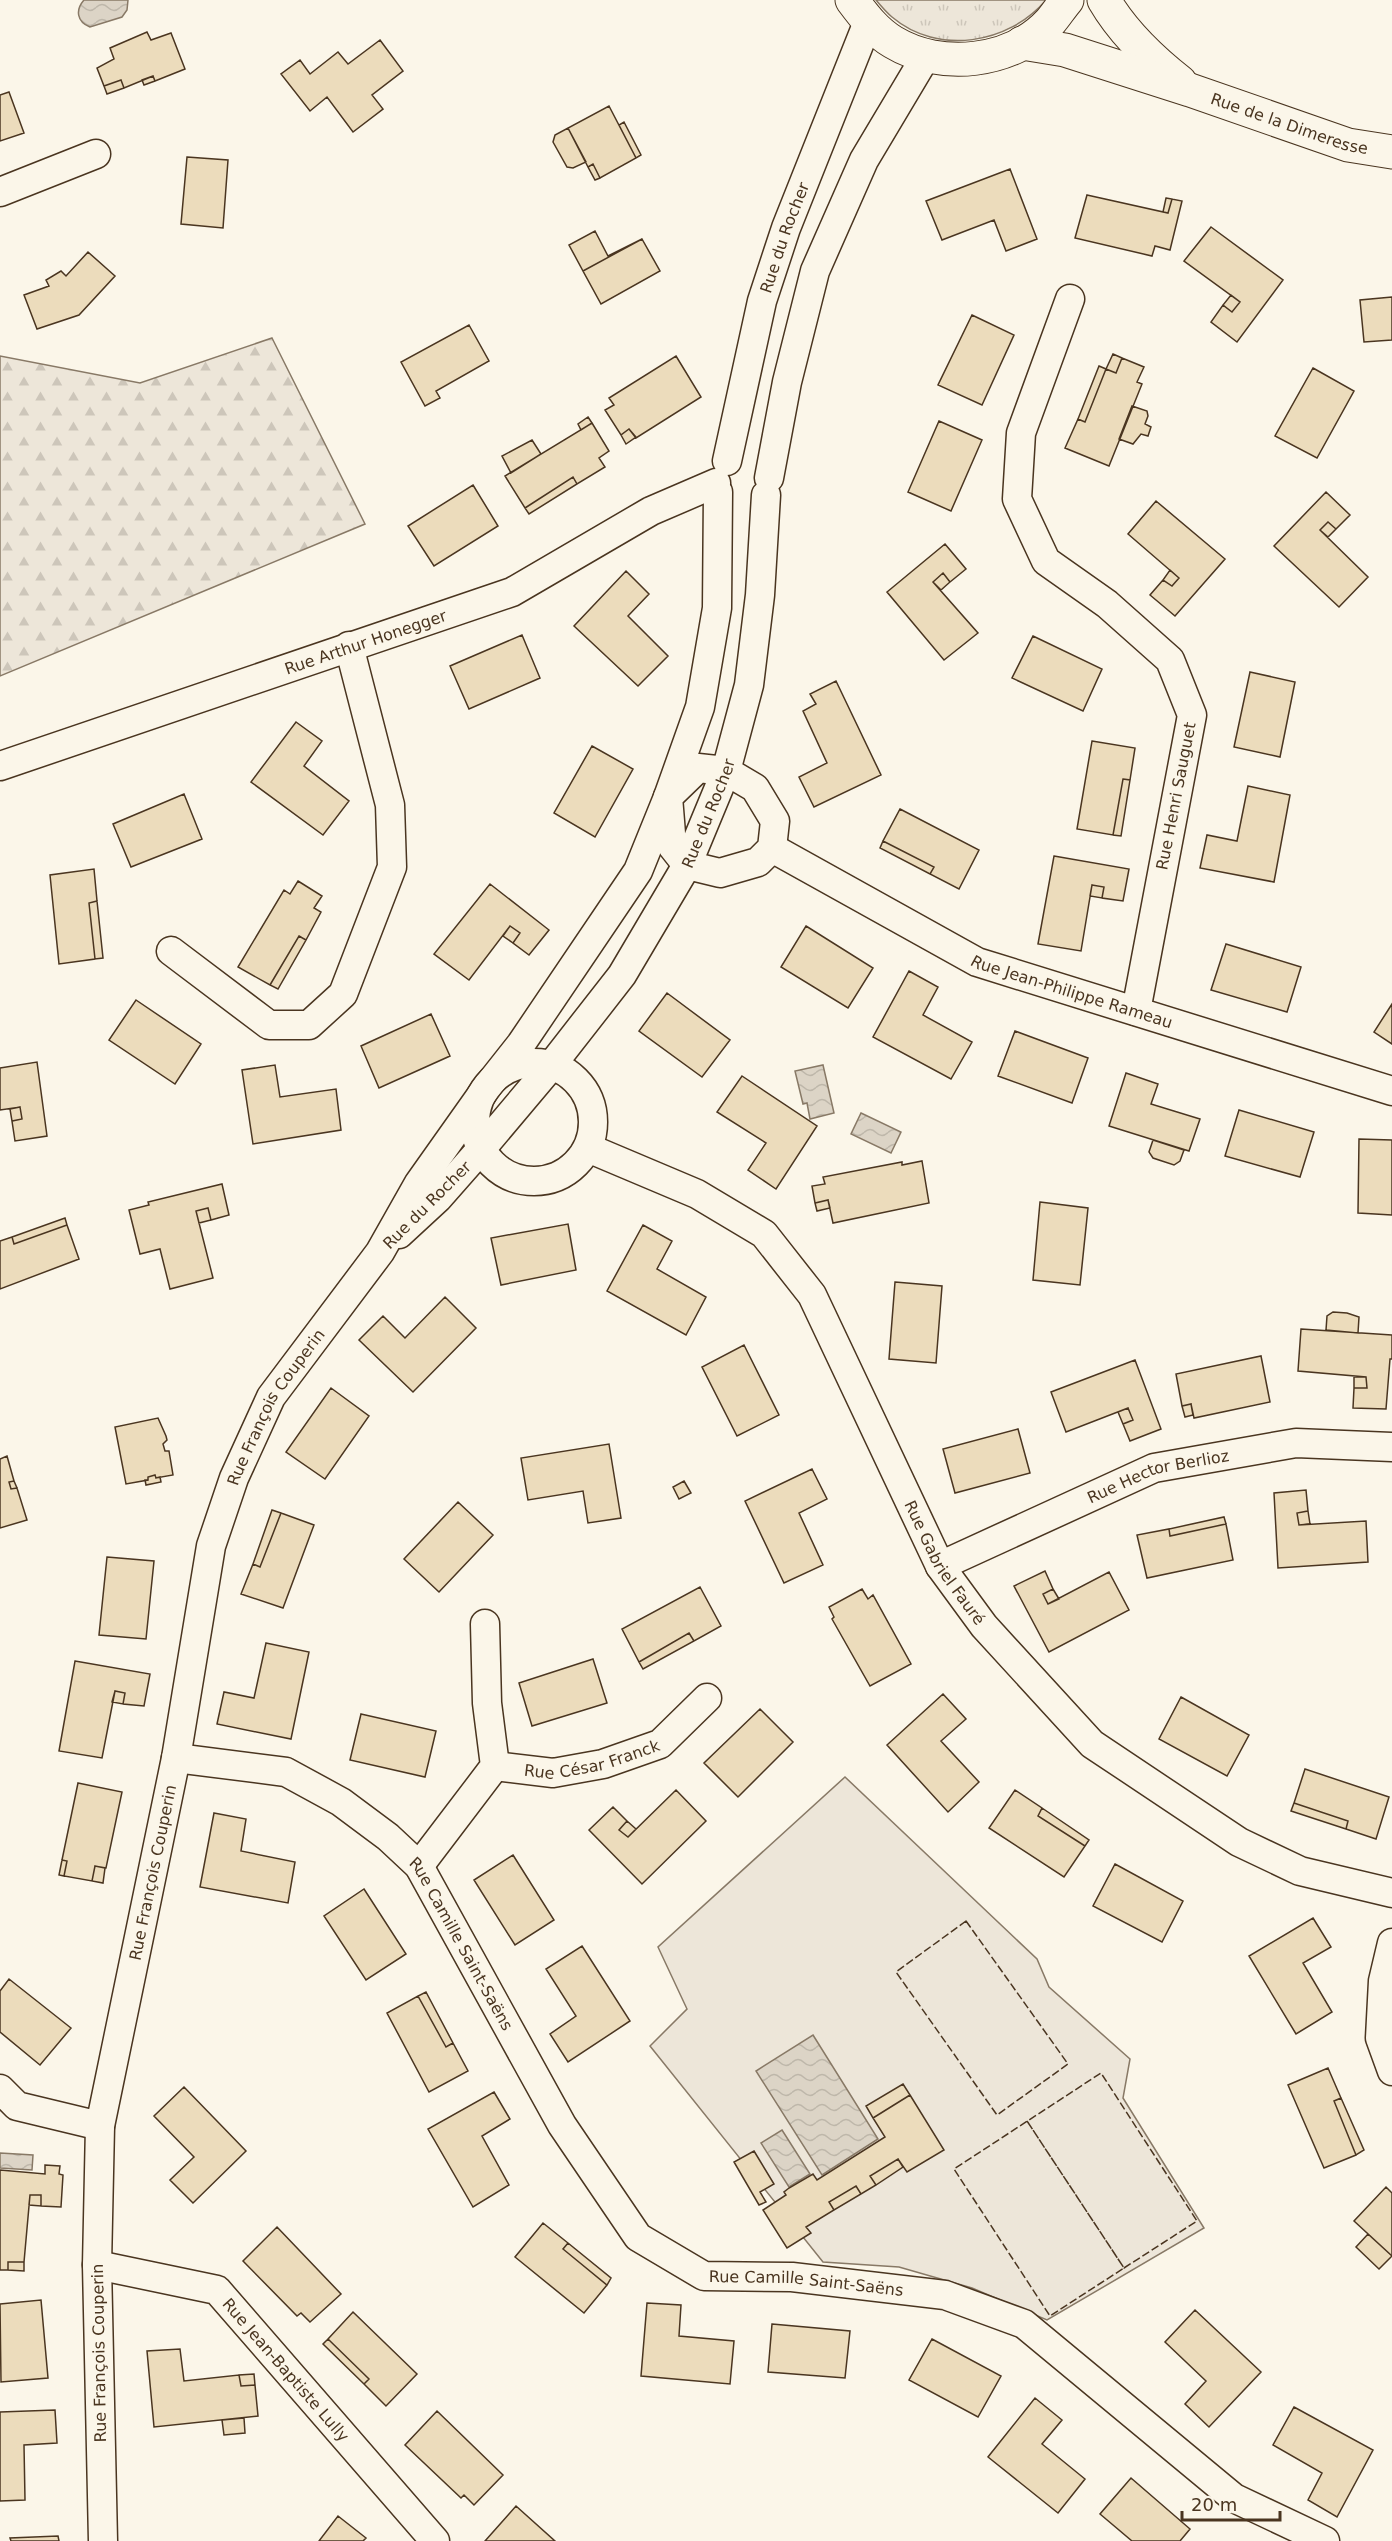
<svg xmlns="http://www.w3.org/2000/svg" width="1392" height="2541" viewBox="0 0 1392 2541" font-family="'DejaVu Sans',sans-serif">
<style>
.grass{fill:url(#grass-tufts);stroke:#887966;stroke-width:1.5}
.forest{fill:url(#forest-firs);stroke:#887966;stroke-width:1.5}
.pitch{fill:#ede6d9;stroke:#887966;stroke-width:1.5}
.water{fill:url(#water-waves);stroke:#887966;stroke-width:1.5}
.building{fill:#ecdcbc;stroke:#4a3520;stroke-width:1.5}
.lines{fill:none;stroke-linecap:round;stroke-linejoin:round}
.minor-casing{stroke:#4a3520;stroke-width:31}
.tertiary-casing{stroke:#4a3520;stroke-width:35}
.minor{stroke:#fbf6e9;stroke-width:28}
.tertiary{stroke:#fbf6e9;stroke-width:33}
.fence{stroke:#4a3520;stroke-width:1.5;stroke-dasharray:8 3;stroke-linecap:butt}
.labels{text-anchor:middle;dominant-baseline:central;stroke-width:4.5;stroke-linejoin:round;paint-order:stroke}
.street-label{font-size:16px;fill:#4a3520;stroke:#fbf6e9}
</style>
<defs>
<pattern id="grass-tufts" width="24" height="20" patternUnits="userSpaceOnUse" patternTransform="scale(1.5)"><rect width="24" height="20" fill="#ede6d9"/><path d="M3 7l-1-3M5 7V3M7 7l1-3M15 17l-1-3M17 17v-4M19 17l1-3" fill="none" stroke="#cdc6ba"/></pattern>
<pattern id="forest-firs" width="22" height="20" patternUnits="userSpaceOnUse" patternTransform="scale(1.5)"><rect width="22" height="20" fill="#ede6d9"/><path d="M5 1l3.5 6h-7zM16 11l3.5 6h-7z" fill="#cdc6ba"/></pattern>
<pattern id="water-waves" width="16" height="10" patternUnits="userSpaceOnUse" patternTransform="scale(1.5)"><rect width="16" height="10" fill="#dcd4c6"/><path d="M0 5q4-4 8 0t8 0" fill="none" stroke="#beb7aa"/></pattern>
</defs>
<rect width="100%" height="100%" fill="#fbf6e9"/>
<!-- grass -->
<path class="grass" d="M876,0H1046C1009,44 938,56 892,17C886,12 881,6 876,0Z"/>
<!-- forest -->
<path class="forest" d="M272,338L365,524L0,676V356L140,383Z"/>
<!-- pitch -->
<path class="pitch" d="M845,1777L1037,1959L1049,1987L1130,2059L1123,2098L1204,2228L1047,2320L972,2288L899,2267L823,2262L650,2046L687,2009L658,1947Z"/>
<!-- water -->
<path class="water" d="M84,0H128L127,10L122,17L90,27C77,22 75,10 84,0Z
M823,1065L834,1113L810,1119L807,1103L803,1104L795,1071Z
M861,1113L901,1132L891,1153L851,1134Z
M813,2035L878,2139L822,2175L756,2071Z
M782,2130L810,2174L789,2187L761,2143Z
M0,2153L33,2155L32,2170L0,2168Z"/>
<!-- building -->
<path class="building" d="M147,32L151,40L171,33L185,69L155,81L153,76L124,88L121,80L104,86L97,68L114,59L110,48Z
M380,40L403,71L372,95L383,109L353,132L327,97L310,111L281,74L300,60L310,74L338,52L348,64Z
M153,76L155,81L144,85L142,80Z
M121,80L124,88L107,94L104,86Z
M9,92L24,133L0,141V95Z
M609,106L636,158L600,178L593,164L588,167L568,128Z
M624,122L641,155L636,158L619,125Z
M568,128L586,162L573,168L567,167L553,142L555,135Z
M187,157L228,160L223,228L181,224Z
M593,164L600,178L595,180L588,167Z
M1010,169L1037,239L1006,251L994,220L942,240L926,201Z
M1087,195L1168,213L1172,199L1182,201L1170,250L1155,246L1152,256L1075,238Z
M1166,198L1172,199L1168,213L1163,212Z
M1211,227L1283,280L1237,342L1211,322L1223,305L1232,312L1240,302L1184,261Z
M595,231L608,256L642,239L583,271L569,245Z
M642,239L660,271L601,304L583,271Z
M88,252L115,276L79,315L37,329L24,295L49,286L46,280L61,271L66,276Z
M1231,295L1240,302L1232,312L1223,305Z
M1392,297V340L1364,342L1360,300Z
M972,315L1014,335L982,405L938,385Z
M469,325L489,361L436,391L440,398L425,406L401,362Z
M1113,354L1122,358L1116,373L1106,369Z
M676,356L701,397L636,438L629,429L621,435L605,410L614,405L609,398Z
M1122,358L1144,367L1137,382L1142,384L1109,466L1065,448L1078,419L1085,422L1106,369L1116,373Z
M1099,366L1106,369L1085,422L1078,419Z
M1313,368L1354,391L1317,458L1275,436Z
M1132,406L1147,411L1148,416L1145,424L1151,427L1148,436L1141,434L1133,444L1119,439Z
M588,417L592,423L581,430L578,424Z
M939,421L982,440L951,511L908,492Z
M592,423L609,451L599,458L605,467L577,484L573,477L525,508L505,476Z
M629,429L636,437L626,444L621,435Z
M532,440L541,454L511,473L502,456Z
M573,477L577,484L529,514L525,508Z
M473,485L498,526L434,566L408,526Z
M1326,492L1350,515L1336,529L1328,522L1320,530L1368,577L1339,607L1274,546Z
M1156,501L1225,559L1175,616L1150,595L1163,580L1172,586L1179,578L1128,534Z
M1328,522L1336,529L1328,537L1320,530Z
M945,544L966,569L950,582L943,573L933,582L978,633L944,660L887,592Z
M1170,570L1179,578L1172,586L1163,580Z
M626,571L649,594L628,616L668,656L638,686L574,626Z
M943,573L950,582L941,590L933,582Z
M522,635L540,678L469,709L450,666Z
M1033,636L1102,669L1083,711L1012,678Z
M1250,672L1295,682L1280,757L1234,747Z
M836,681L881,775L814,807L799,777L827,763L803,711L816,704L810,694Z
M296,722L322,741L304,766L349,801L323,835L251,782Z
M1092,741L1135,748L1130,780L1123,779L1113,835L1077,829Z
M592,746L633,769L595,837L554,813Z
M1123,779L1130,780L1121,836L1113,835Z
M1248,786L1290,795L1274,882L1200,868L1207,835L1237,841Z
M184,794L202,839L131,867L113,824Z
M900,809L979,850L959,889L930,874L934,867L883,841Z
M883,841L934,867L930,874L880,848Z
M1054,856L1129,869L1123,901L1102,898L1104,887L1092,885L1081,951L1038,944Z
M94,869L97,901L89,903L95,959L59,964L50,875Z
M298,881L322,896L314,908L321,912L306,940L299,936L270,985L238,967L284,890L290,894Z
M490,884L549,930L529,955L513,943L520,933L510,926L469,980L434,954Z
M1092,885L1104,887L1102,898L1090,896Z
M97,901L103,958L95,959L89,903Z
M510,926L520,933L513,943L503,936Z
M806,926L873,968L848,1008L781,967Z
M299,936L306,940L278,989L270,985Z
M1226,944L1301,967L1287,1012L1211,990Z
M909,971L938,987L923,1015L972,1042L951,1079L873,1037Z
M667,993L730,1040L702,1077L639,1031Z
M136,1000L201,1044L175,1084L109,1040Z
M1392,1004V1044L1374,1032Z
M431,1014L450,1056L379,1088L361,1046Z
M1015,1031L1088,1058L1072,1103L998,1076Z
M37,1062L47,1136L15,1141L12,1121L22,1119L20,1107L0,1110V1068Z
M275,1065L280,1097L336,1089L341,1130L253,1144L242,1070Z
M1126,1073L1158,1084L1151,1104L1200,1119L1189,1151L1109,1126Z
M742,1076L817,1126L776,1189L748,1170L766,1143L717,1112Z
M20,1107L22,1119L12,1121L10,1109Z
M1239,1110L1314,1132L1300,1177L1225,1156Z
M1359,1139L1392,1140V1215L1358,1213Z
M1153,1140L1184,1150L1180,1161L1174,1165L1153,1158L1149,1152Z
M922,1161L929,1203L833,1223L828,1200L815,1203L812,1186L825,1184L823,1177L902,1162V1165Z
M222,1184L229,1215L211,1220L208,1208L196,1211L213,1278L170,1289L160,1249L140,1254L129,1210L149,1205L148,1202Z
M828,1200L830,1208L817,1211L815,1203Z
M1040,1202L1088,1208L1080,1285L1033,1280Z
M208,1208L211,1220L199,1223L196,1211Z
M65,1218L67,1225L14,1244L12,1237Z
M568,1224L576,1270L501,1285L491,1238Z
M67,1225L79,1259L0,1289V1241L12,1237L14,1244Z
M643,1225L672,1241L657,1269L706,1297L686,1335L607,1291Z
M895,1282L942,1286L936,1363L889,1359Z
M445,1297L476,1328L413,1392L359,1340L383,1316L405,1338Z
M1333,1312L1347,1313L1359,1317L1358,1333L1326,1330L1327,1316Z
M1301,1329L1392,1335V1359H1390L1386,1409L1353,1408L1354,1388H1367L1366,1377L1298,1371Z
M744,1345L779,1415L737,1436L702,1367Z
M1261,1356L1270,1402L1194,1418L1191,1404L1182,1406L1176,1374Z
M1135,1360L1161,1429L1130,1441L1123,1424L1133,1420L1128,1408L1066,1432L1051,1392Z
M1354,1377H1366L1367,1388H1354Z
M331,1388L369,1416L325,1479L286,1452Z
M1191,1404L1193,1415L1185,1417L1182,1406Z
M1128,1408L1133,1420L1123,1424L1118,1412Z
M158,1418L166,1436L167,1440L163,1444L165,1451H169L173,1475L156,1478L155,1475L148,1477V1480L126,1484L115,1427Z
M1018,1429L1030,1473L955,1493L943,1449Z
M609,1444L621,1518L588,1523L583,1491L528,1500L521,1458Z
M7,1456L14,1481L9,1482L11,1489L17,1488L27,1520L0,1528V1459Z
M812,1469L827,1499L799,1513L823,1565L784,1583L745,1501Z
M155,1475L156,1478L160,1477L161,1482L146,1485L145,1480H148V1477Z
M14,1481L17,1488L11,1489L9,1482Z
M684,1481L691,1493L679,1499L673,1487Z
M1306,1490L1308,1511L1297,1513L1299,1525L1366,1521L1368,1562L1278,1568L1274,1493Z
M458,1502L493,1535L439,1592L404,1559Z
M272,1510L281,1513L260,1567L253,1564Z
M1308,1511L1310,1524L1299,1525L1297,1513Z
M281,1513L314,1525L283,1608L241,1594L253,1564L260,1567Z
M1224,1517L1226,1524L1170,1536L1169,1529Z
M1226,1524L1233,1560L1147,1578L1137,1535L1169,1529L1170,1536Z
M107,1557L154,1561L146,1639L99,1635Z
M1045,1571L1053,1589L1043,1594L1048,1604L1109,1572L1129,1610L1049,1652L1014,1586Z
M700,1587L721,1626L694,1641L689,1633L639,1662L622,1629Z
M862,1589L868,1599L873,1595L911,1664L870,1686L832,1619L834,1617L829,1607Z
M1053,1589L1059,1599L1048,1604L1043,1594Z
M689,1633L694,1641L643,1669L639,1662Z
M266,1643L309,1652L291,1739L217,1724L224,1692L254,1698Z
M593,1659L607,1703L532,1726L519,1683Z
M75,1661L150,1674L144,1706L123,1704L125,1693L115,1691L102,1758L59,1751Z
M115,1691L125,1693L123,1704L112,1702Z
M943,1694L966,1719L941,1741L979,1782L948,1812L887,1745Z
M1181,1697L1249,1735L1227,1776L1159,1739Z
M760,1709L793,1742L738,1797L704,1763Z
M361,1714L436,1731L425,1777L350,1760Z
M1305,1769L1389,1797L1376,1839L1346,1829L1348,1821L1294,1803Z
M78,1783L122,1792L106,1868L95,1866L92,1881L64,1876L67,1861L62,1860Z
M676,1790L706,1821L642,1884L589,1830L613,1807L627,1821L619,1830L628,1837Z
M1015,1790L1042,1808L1038,1816L1085,1846L1064,1877L989,1828Z
M1294,1803L1348,1821L1346,1829L1291,1811Z
M1042,1808L1089,1840L1085,1846L1038,1816Z
M214,1813L246,1819L241,1851L295,1862L288,1903L200,1887Z
M627,1821L636,1829L628,1837L619,1830Z
M513,1855L554,1920L515,1945L474,1880Z
M62,1860L67,1861L64,1876L59,1875Z
M1115,1864L1183,1901L1162,1942L1093,1906Z
M95,1866L105,1868L103,1883L92,1881Z
M364,1889L406,1954L366,1980L324,1916Z
M1313,1918L1331,1947L1303,1963L1332,2012L1296,2034L1249,1956Z
M582,1946L630,2021L568,2062L550,2034L576,2016L546,1969Z
M9,1979L71,2028L40,2065L0,2032V1991Z
M426,1992L453,2043L446,2047L418,1996Z
M418,1996L446,2047L453,2043L468,2071L429,2092L387,2013Z
M1328,2068L1341,2098L1334,2101L1356,2155L1324,2168L1288,2085Z
M903,2084L910,2095L873,2118L866,2106Z
M184,2087L246,2151L193,2203L170,2180L194,2157L154,2116Z
M494,2092L510,2119L482,2136L509,2185L473,2207L428,2129Z
M910,2095L944,2150L907,2172L898,2159L870,2176L876,2185L861,2194L856,2186L829,2202L834,2210L806,2227L811,2233L787,2248L763,2210L786,2195L784,2192L789,2188L813,2174L817,2180L885,2137L873,2118Z
M1341,2098L1364,2150L1356,2155L1334,2101Z
M754,2151L774,2184L760,2192L766,2202L759,2205L734,2162Z
M898,2159L903,2167L876,2185L870,2176Z
M45,2165L60,2166L59,2174L63,2175L61,2207L41,2206V2195H30L24,2262H8V2270H0V2170L45,2174Z
M856,2186L861,2194L834,2210L829,2202Z
M1386,2187L1392,2193V2256L1354,2221Z
M30,2195H41V2206L29,2205Z
M543,2223L568,2243L563,2249L607,2285L584,2313L515,2257Z
M277,2227L341,2294L310,2322L301,2313L297,2316L243,2261Z
M1368,2234L1392,2256L1379,2269L1356,2247Z
M568,2243L611,2278L607,2285L563,2249Z
M8,2262H24V2271L8,2270Z
M41,2300L48,2378L1,2382L0,2304Z
M647,2303L681,2305L679,2336L734,2341L730,2384L641,2376Z
M1195,2310L1261,2372L1209,2427L1185,2404L1206,2381L1165,2342Z
M353,2312L417,2374L386,2406L364,2384L369,2379L328,2339Z
M772,2324L850,2331L845,2378L768,2372Z
M328,2339L369,2379L364,2384L323,2344Z
M932,2339L1001,2376L978,2417L909,2380Z
M180,2349L184,2381L239,2375L241,2386L255,2385L258,2416L154,2427L147,2351Z
M254,2374L255,2385L241,2386L239,2375Z
M1035,2398L1062,2420L1042,2444L1085,2479L1058,2513L988,2457Z
M1294,2407L1373,2450L1337,2517L1308,2500L1322,2473L1273,2445Z
M55,2410L57,2443L24,2445L25,2500L0,2501V2412Z
M437,2411L503,2475L474,2505L464,2495L461,2498L405,2445Z
M244,2418L245,2433L224,2435L222,2420Z
M1131,2478L1190,2529L1180,2541H1132L1100,2514Z
M516,2506L555,2541H485Z
M338,2516L366,2538L363,2541H319Z
M58,2536L59,2541H11L10,2538Z"/>
<g class="lines">
<defs>
<g id="minor">
<path d="M0,192L96,154"/>
<path d="M1070,299L1021,433L1017,499L1046,561L1107,604L1170,660L1192,715L1136,1011"/>
<path id="s1" d="M727,461L762,301L786,228L868,22"/>
<path d="M769,478L787,382L815,271L864,160L926,56"/>
<path id="s2" d="M0,766L512,592L651,511L716,483"/>
<path d="M698,768L726,771L755,788L775,821L772,848L758,862L720,873L687,865L672,846L668,797Z"/>
<path id="s3" d="M772,848L977,962L1392,1091"/>
<path d="M171,951L269,1025H309L343,994L392,867L390,805L349,646"/>
<circle cx="534" cy="1122" r="59"/>
<path id="s4" d="M588,1148L697,1194L764,1234L812,1295L940,1566L984,1626L1092,1744L1239,1842L1300,1871L1392,1893"/>
<path id="s5" d="M399,1234L438,1198L482,1148L551,1066L622,975L687,865L726,771L749,685L760,595L766,495"/>
<path id="s6" d="M940,1566L1154,1468L1296,1443L1392,1447"/>
<path id="s7" d="M176,1758L286,1772L341,1802L388,1837L419,1866L562,2125L638,2237L704,2276L792,2277L945,2295L1024,2324L1234,2498L1325,2541"/>
<path id="s8" d="M495,1766L553,1773L603,1764L660,1744L707,1698"/>
<path d="M419,1866L495,1766L487,1703L485,1624"/>
<path d="M1392,1943L1383,1981L1380,2038L1392,2071"/>
<path d="M0,2089L17,2106L100,2126"/>
<path id="s9" d="M97,2265L217,2290L435,2541"/>
<path id="s10" d="M103,2541L97,2265L100,2126L176,1758L211,1546L234,1478L271,1397L380,1252L419,1183L487,1087L521,1044L638,871L668,797L700,707L717,608L718,492"/>
</g>
<g id="tertiary">
<path d="M852,0C864,16 876,32 893,42C941,71 1012,63 1050,22C1056,15 1061,7 1067,0"/>
<path d="M1104,0C1122,31 1152,60 1180,82"/>
<path id="s11" d="M1022,43L1065,50L1190,90L1348,145L1392,152"/>
</g>
</defs>
<!-- minor casing -->
<use href="#minor" class="minor-casing"/>
<!-- tertiary casing -->
<use href="#tertiary" class="tertiary-casing"/>
<!-- minor -->
<use href="#minor" class="minor"/>
<!-- tertiary -->
<use href="#tertiary" class="tertiary"/>
<!-- fence -->
<path class="fence" d="M966,1921L1068,2064L997,2115L896,1972Z
M1027,2121L1124,2268L1197,2221L1101,2073L954,2169L1050,2316L1124,2268L1027,2121"/>
</g>
<g class="labels">
<!-- street labels -->
<g class="street-label">
<text stroke="none"><textPath href="#s11" startOffset="280">Rue de la Dimeresse</textPath></text>
<text stroke="none"><textPath href="#s1" startOffset="231">Rue du Rocher</textPath></text>
<text stroke="none"><textPath href="#s2" startOffset="386">Rue Arthur Honegger</textPath></text>
<text transform="translate(1176 796) rotate(-79)">Rue Henri Sauguet</text>
<text stroke="none"><textPath href="#s5" startOffset="526">Rue du Rocher</textPath></text>
<text stroke="none"><textPath href="#s3" startOffset="334">Rue Jean-Philippe Rameau</textPath></text>
<text transform="translate(427 1205) rotate(-45)">Rue du Rocher</text>
<text stroke="none"><textPath href="#s10" startOffset="1160">Rue François Couperin</textPath></text>
<text stroke="none"><textPath href="#s6" startOffset="237">Rue Hector Berlioz</textPath></text>
<text stroke="none"><textPath href="#s4" startOffset="573">Rue Gabriel Fauré</textPath></text>
<text stroke="none"><textPath href="#s8" startOffset="99">Rue César Franck</textPath></text>
<text stroke="none"><textPath href="#s10" startOffset="674">Rue François Couperin</textPath></text>
<text stroke="none"><textPath href="#s7" startOffset="363">Rue Camille Saint-Saëns</textPath></text>
<text stroke="none"><textPath href="#s7" startOffset="885">Rue Camille Saint-Saëns</textPath></text>
<text transform="translate(99 2353) rotate(-91)">Rue François Couperin</text>
<text stroke="none"><textPath href="#s9" startOffset="228">Rue Jean-Baptiste Lully</textPath></text>
</g>
</g>
<!-- scale -->
<path d="M1182 2511v9h98v-9" fill="none" stroke="#4a3520" stroke-width="3"/>
<text x="1191" y="2511" font-size="18" fill="#4a3520" stroke="#fbf6e9" stroke-width="4.5" paint-order="stroke">20 m</text>
</svg>
